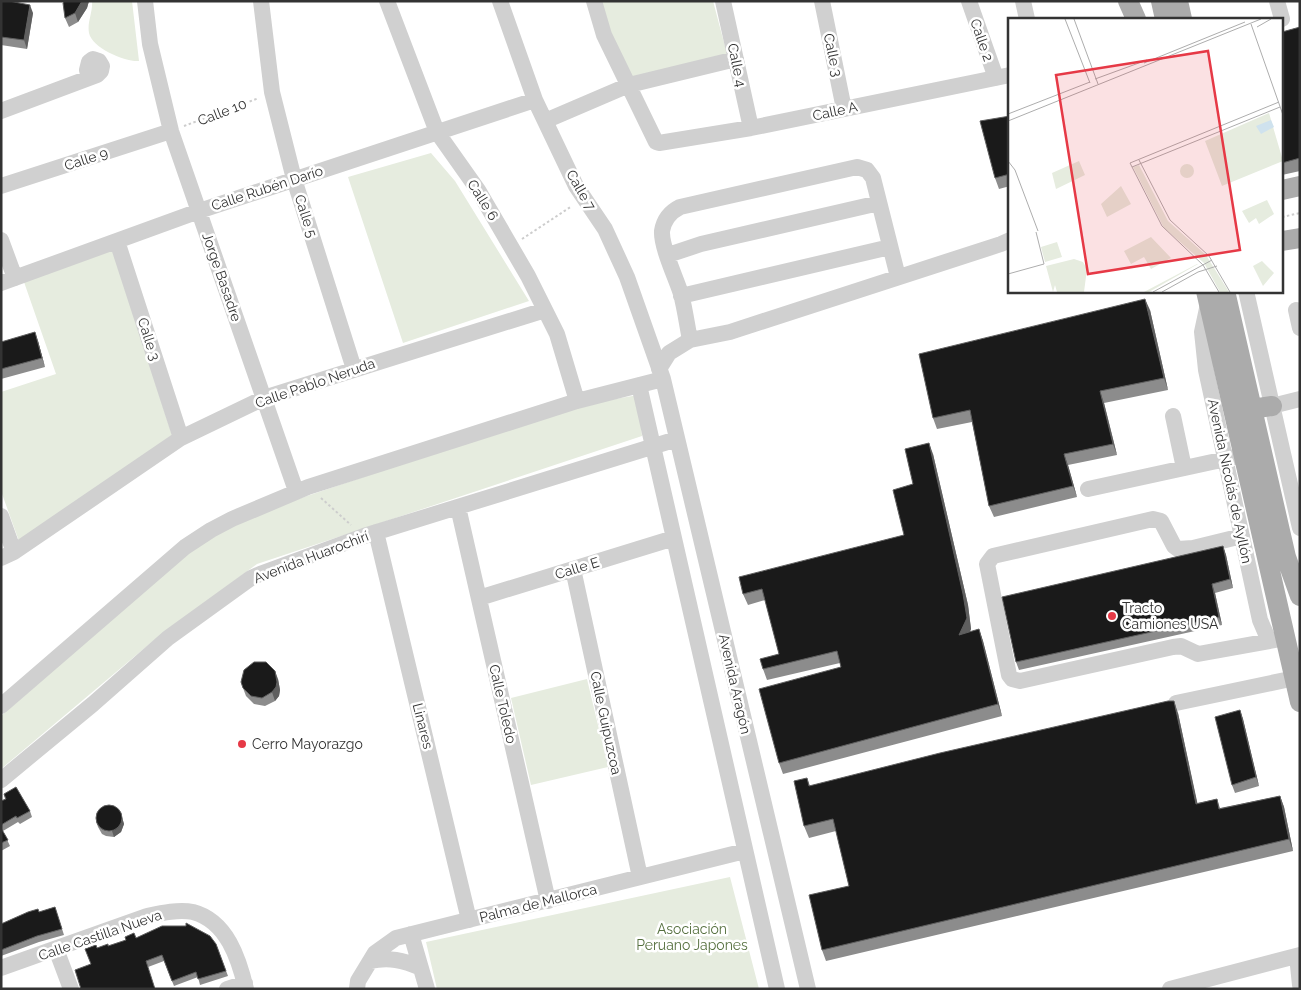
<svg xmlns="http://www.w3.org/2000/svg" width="1301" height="990" viewBox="0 0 1301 990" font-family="Raleway,sans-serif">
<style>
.green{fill:#e6ecdf}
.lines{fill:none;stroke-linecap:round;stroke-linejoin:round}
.path{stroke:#cdcdcd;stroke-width:2;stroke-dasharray:2.5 2.5;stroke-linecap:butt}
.minor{stroke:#d0d0d0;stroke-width:16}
.major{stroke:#ababab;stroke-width:20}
.wall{fill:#8c8c8c}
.shaded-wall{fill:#5f5f5f}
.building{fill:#1a1a1a;stroke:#5f5f5f}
.poi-dot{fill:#e63946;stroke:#fff;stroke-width:2}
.labels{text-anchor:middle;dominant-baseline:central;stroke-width:5;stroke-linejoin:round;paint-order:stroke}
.street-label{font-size:14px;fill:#333;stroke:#fff}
.poi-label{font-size:14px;fill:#333;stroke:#fff;text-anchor:start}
.park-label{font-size:14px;fill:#56703f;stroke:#fff}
.inset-road{fill:none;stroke:#adadad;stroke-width:1}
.view{fill:#e63946;fill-opacity:0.15;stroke:#e63946;stroke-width:2.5}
.inset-edge{fill:none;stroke:#333;stroke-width:2.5}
</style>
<rect width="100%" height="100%" fill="#fff"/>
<!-- green -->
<path class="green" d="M92,1H132L139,61C125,62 92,48 89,33C87,22 93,12 92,1Z
M600,1H713L727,54L632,81L614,41Z
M431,153L455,181L529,301L403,343L348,177Z
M113,250L172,435L20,544L1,491V392L56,374L24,282Z
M638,395L642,436L257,564L153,641L1,769V716L194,547L216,532L301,498L575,406Z
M587,679L608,767L531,785L511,698Z
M730,877L759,989H437L426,942Z"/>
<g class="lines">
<!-- path -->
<path class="path" d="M184,126L259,98
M1282,217L1300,213
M522,239L572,206
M321,498L351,525"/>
<!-- minor -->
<path class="minor" d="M145,1L150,44L171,131L296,491
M261,1L272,92L294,179L354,369
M387,1L437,132L478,190L528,276L557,334L577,401
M500,1L535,100L545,121L576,186L605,229L627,277L663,379L808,989
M594,1L604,35L656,142L659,143L751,128L1010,75
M723,1L751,128
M822,1L844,109
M969,1L996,78
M1023,1L1027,19
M1277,1L1282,19
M1,111L97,75L101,71L102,66L99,61L93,59L89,62L87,70L89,78
M545,121L629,85L736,59
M1,186L171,131
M1,240L15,278
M117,241L181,438
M668,255L701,244L879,203
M1,283L199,211L535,100
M1246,291L1300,528
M681,296L890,247
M1208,304L1202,332L1206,370L1260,620L1269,641
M1296,310L1300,328
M690,340C687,325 685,309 681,294C676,278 661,247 662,231C664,219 670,212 680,207L857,167L867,170L873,178L898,277
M659,369L669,353L690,340L730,332L1001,244L1010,240
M639,385L777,989
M1272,406L1300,399
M1173,416L1184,468
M1088,489L1235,457
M458,507L548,901
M1,516L14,552
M376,532L469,920
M1242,536L1193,548L1178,549L1174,546L1161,521L1153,519L993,556L987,564L1009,675L1012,679L1020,681L1173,647L1181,646L1198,654L1286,638
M1,558L14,552L181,438L264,398L545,310
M573,569L640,877
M479,598L674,538
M1176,703L1295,678
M1,706L185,547L211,530L232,519L308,487L577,401L663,379
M1,780L93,704L168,638L251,578L260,574L364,536L677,439
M411,934L427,989
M56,949L71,989
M1297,956L1300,985
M370,961C389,957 403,960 421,968
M1,968L147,916C161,913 179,909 193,912C227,921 239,959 246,989
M227,989L245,983
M357,989L358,981L375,953L396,938L745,851
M1170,989L1300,955"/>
<!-- major -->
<path class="major" d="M1128,1L1136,19
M1161,1L1165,19
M1178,1L1182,19
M1282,190L1300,186
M1282,241L1300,238
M1206,291L1300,702
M1225,291L1286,557L1300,596
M1239,411L1272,406"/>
</g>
<!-- wall -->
<path class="wall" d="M1,1L33,13L27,49L1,45Z
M65,1H89L87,8L78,22L69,27L65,18Z
M1300,27V171L1282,175V32Z
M1010,116V186L999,189L995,178Z
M1150,310L1168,390L1104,403L1117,455L1068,465L1077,497L994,517L989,506L972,422L937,429L933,418Z
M38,341L45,367L1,379V342Z
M933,454L968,605L971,629L970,632L979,629L983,641L1002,716L783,774L779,763L841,667L840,663L767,680L763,669L779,654L765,600L748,605L743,594L904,535L913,484Z
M1223,546L1226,555L1233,588L1215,593L1222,625L1019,670L1016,662Z
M278,679L280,690L279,696L275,701L265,706L254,704L246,696L243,688Z
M1240,710L1243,719L1259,786L1235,793L1232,785Z
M1178,713L1197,803L1217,799L1220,808L1280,796L1284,807L1293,851L826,961L822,950L849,886L836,831L809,838L804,826L807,778L810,786Z
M4,794L30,811L32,817L20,824L18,822L3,831L10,846L1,851V801L5,799Z
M121,814L124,824L121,832L114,837L106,836L102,834L98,827L96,821Z
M55,907L64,935L39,942L1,956V924Z
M136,938L216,944L228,976L200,985L198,977L174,986L164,961L148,967L91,964L97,948L108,946Z"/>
<!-- shaded-wall -->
<path class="shaded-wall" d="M82,1H89L87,8L78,22L75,13Z
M30,5L33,13L27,49L24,40Z
M1145,299L1150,310L1168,390L1164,378Z
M35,332L38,341L45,367L42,358Z
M1100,391L1104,403L1117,455L1113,444Z
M929,443L933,454L968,605L971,629L963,646L959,635Z
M1064,454L1068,465L1077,497L1073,486Z
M1223,546L1226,555L1233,588L1230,579Z
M1212,584L1215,593L1222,625L1219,617Z
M979,629L983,641L1002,716L998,704Z
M275,671L278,679L280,690L279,696L275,701L272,692Z
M1174,701L1178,713L1200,815L1196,804Z
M1240,710L1243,719L1259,786L1256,777Z
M1280,796L1284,807L1293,851L1289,839Z
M121,814L124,824L121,832L114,837L112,831Z"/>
<!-- building -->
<path class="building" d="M1,1H9L30,5L24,40L1,37Z
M65,1H82L75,13L65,18L63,3Z
M1300,27V158L1282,163V32Z
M1010,116V174L995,178L980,121Z
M1145,299L1164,378L1100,391L1113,444L1064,454L1073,486L989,506L970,410L933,418L919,354Z
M35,332L42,358L1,369V342Z
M929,443L963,594L967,618L959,635L979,629L998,704L779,763L759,689L841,667L837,651L763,669L760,659L779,654L762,589L743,594L739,577L904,535L893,490L913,484L905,449Z
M1223,546L1230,579L1212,584L1219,617L1016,662L1002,597Z
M254,662H266L275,671L277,682L276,687L272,692L262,698L251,696L243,688L241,682L244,670Z
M1168,701H1174L1196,804L1217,799L1219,809L1280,796L1289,839L822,950L809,895L849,886L833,819L804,826L794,781L807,778L809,786L940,753Z
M1240,710L1256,777L1232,785L1215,717Z
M16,787L30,811L17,818L16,816L1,825V801L6,799L4,794Z
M96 818a13 13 0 1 1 26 0a13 13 0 1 1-26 0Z
M1,828L8,840L1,843Z
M55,907L62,929L37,936L1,950V924L28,912L38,909L39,912Z
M186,923L210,936L216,944L226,971L198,979L196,972L172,981L162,955L146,961L155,989H81L75,970L91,964L85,949L96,945L97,948L108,944V946L126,940L125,937L134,933L136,938L162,926H186Z"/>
<!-- markers -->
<g class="poi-dot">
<circle cx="1112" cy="616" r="5"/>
<circle cx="242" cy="744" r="5"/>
</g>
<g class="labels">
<!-- street labels -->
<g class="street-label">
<text transform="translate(982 40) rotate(71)">Calle 2</text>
<text transform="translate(833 55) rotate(78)">Calle 3</text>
<text transform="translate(737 65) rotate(78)">Calle 4</text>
<text transform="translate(835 111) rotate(-12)">Calle A</text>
<text transform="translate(222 112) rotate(-21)">Calle 10</text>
<text transform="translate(86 159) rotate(-18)">Calle 9</text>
<text transform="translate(267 188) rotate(-18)">Calle Rubén Darío</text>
<text transform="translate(581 190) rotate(60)">Calle 7</text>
<text transform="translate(483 200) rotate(58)">Calle 6</text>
<text transform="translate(306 216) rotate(72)">Calle 5</text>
<text transform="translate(222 277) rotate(71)">Jorge Basadre</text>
<text transform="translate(149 339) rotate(72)">Calle 3</text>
<text transform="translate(315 383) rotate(-19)">Calle Pablo Neruda</text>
<text transform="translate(1230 481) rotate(78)">Avenida Nicolás de Ayllón</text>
<text transform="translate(311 557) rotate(-21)">Avenida Huarochirí</text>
<text transform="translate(577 568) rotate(-17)">Calle E</text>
<text transform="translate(735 684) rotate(77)">Avenida Aragón</text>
<text transform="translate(503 704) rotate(77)">Calle Toledo</text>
<text transform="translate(606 723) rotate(78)">Calle Guipuzcoa</text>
<text transform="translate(423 726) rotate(76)">Linares</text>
<text transform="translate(538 903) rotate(-14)">Palma de Mallorca</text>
<text transform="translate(100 935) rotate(-19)">Calle Castilla Nueva</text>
</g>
<!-- poi labels -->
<g class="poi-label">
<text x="1122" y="608">Tracto<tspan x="1122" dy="16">Camiones USA</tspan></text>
<text x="252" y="744">Cerro Mayorazgo</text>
</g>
<!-- park labels -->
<g class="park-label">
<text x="692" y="929">Asociación<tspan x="692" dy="16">Peruano Japones</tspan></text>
</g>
</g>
<!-- overview -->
<g transform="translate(1008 18)">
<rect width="275" height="275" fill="#fff"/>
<path d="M261,95L275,143L214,168L197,123ZM71,143L77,157L48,171L44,155ZM172 153a7 7 0 1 1 14 0a7 7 0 1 1-14 0ZM131,147L160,203L198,237L221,274H212L196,245L156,210L125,149ZM113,168L123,186L99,199L93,186ZM259,182L266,196L251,206L248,200L241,205L234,193ZM143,219L163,240L143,251L136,239L123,246L116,233ZM49,224L54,239L37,244L33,229ZM66,241L75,244L79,251L76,274H49L47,267L45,274L38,248ZM254,243L266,255L255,268L245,248ZM190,246L141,274H136L189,246Z" fill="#e6ecdf"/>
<path d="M263,102L266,109L253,116L248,108Z" fill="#cfe2ee"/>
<path class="inset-road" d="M57,1L82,65M66,1L90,66M243,6L275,97M249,9L263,1M136,45L237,4M87,61L139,42M0,96L82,64M0,103L253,1M131,142L162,202L201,238L222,274M0,143L7,152L30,213M124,149L272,89M0,256L36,246L28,214M145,274L204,242M154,274L190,254L209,248M211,274L195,247L154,208L122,145L271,84"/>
<path class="view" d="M200,33L232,232L80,256L48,57Z"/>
<rect width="275" height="275" class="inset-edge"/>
</g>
<!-- border -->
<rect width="1301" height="990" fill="none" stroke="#333333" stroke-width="5"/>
</svg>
